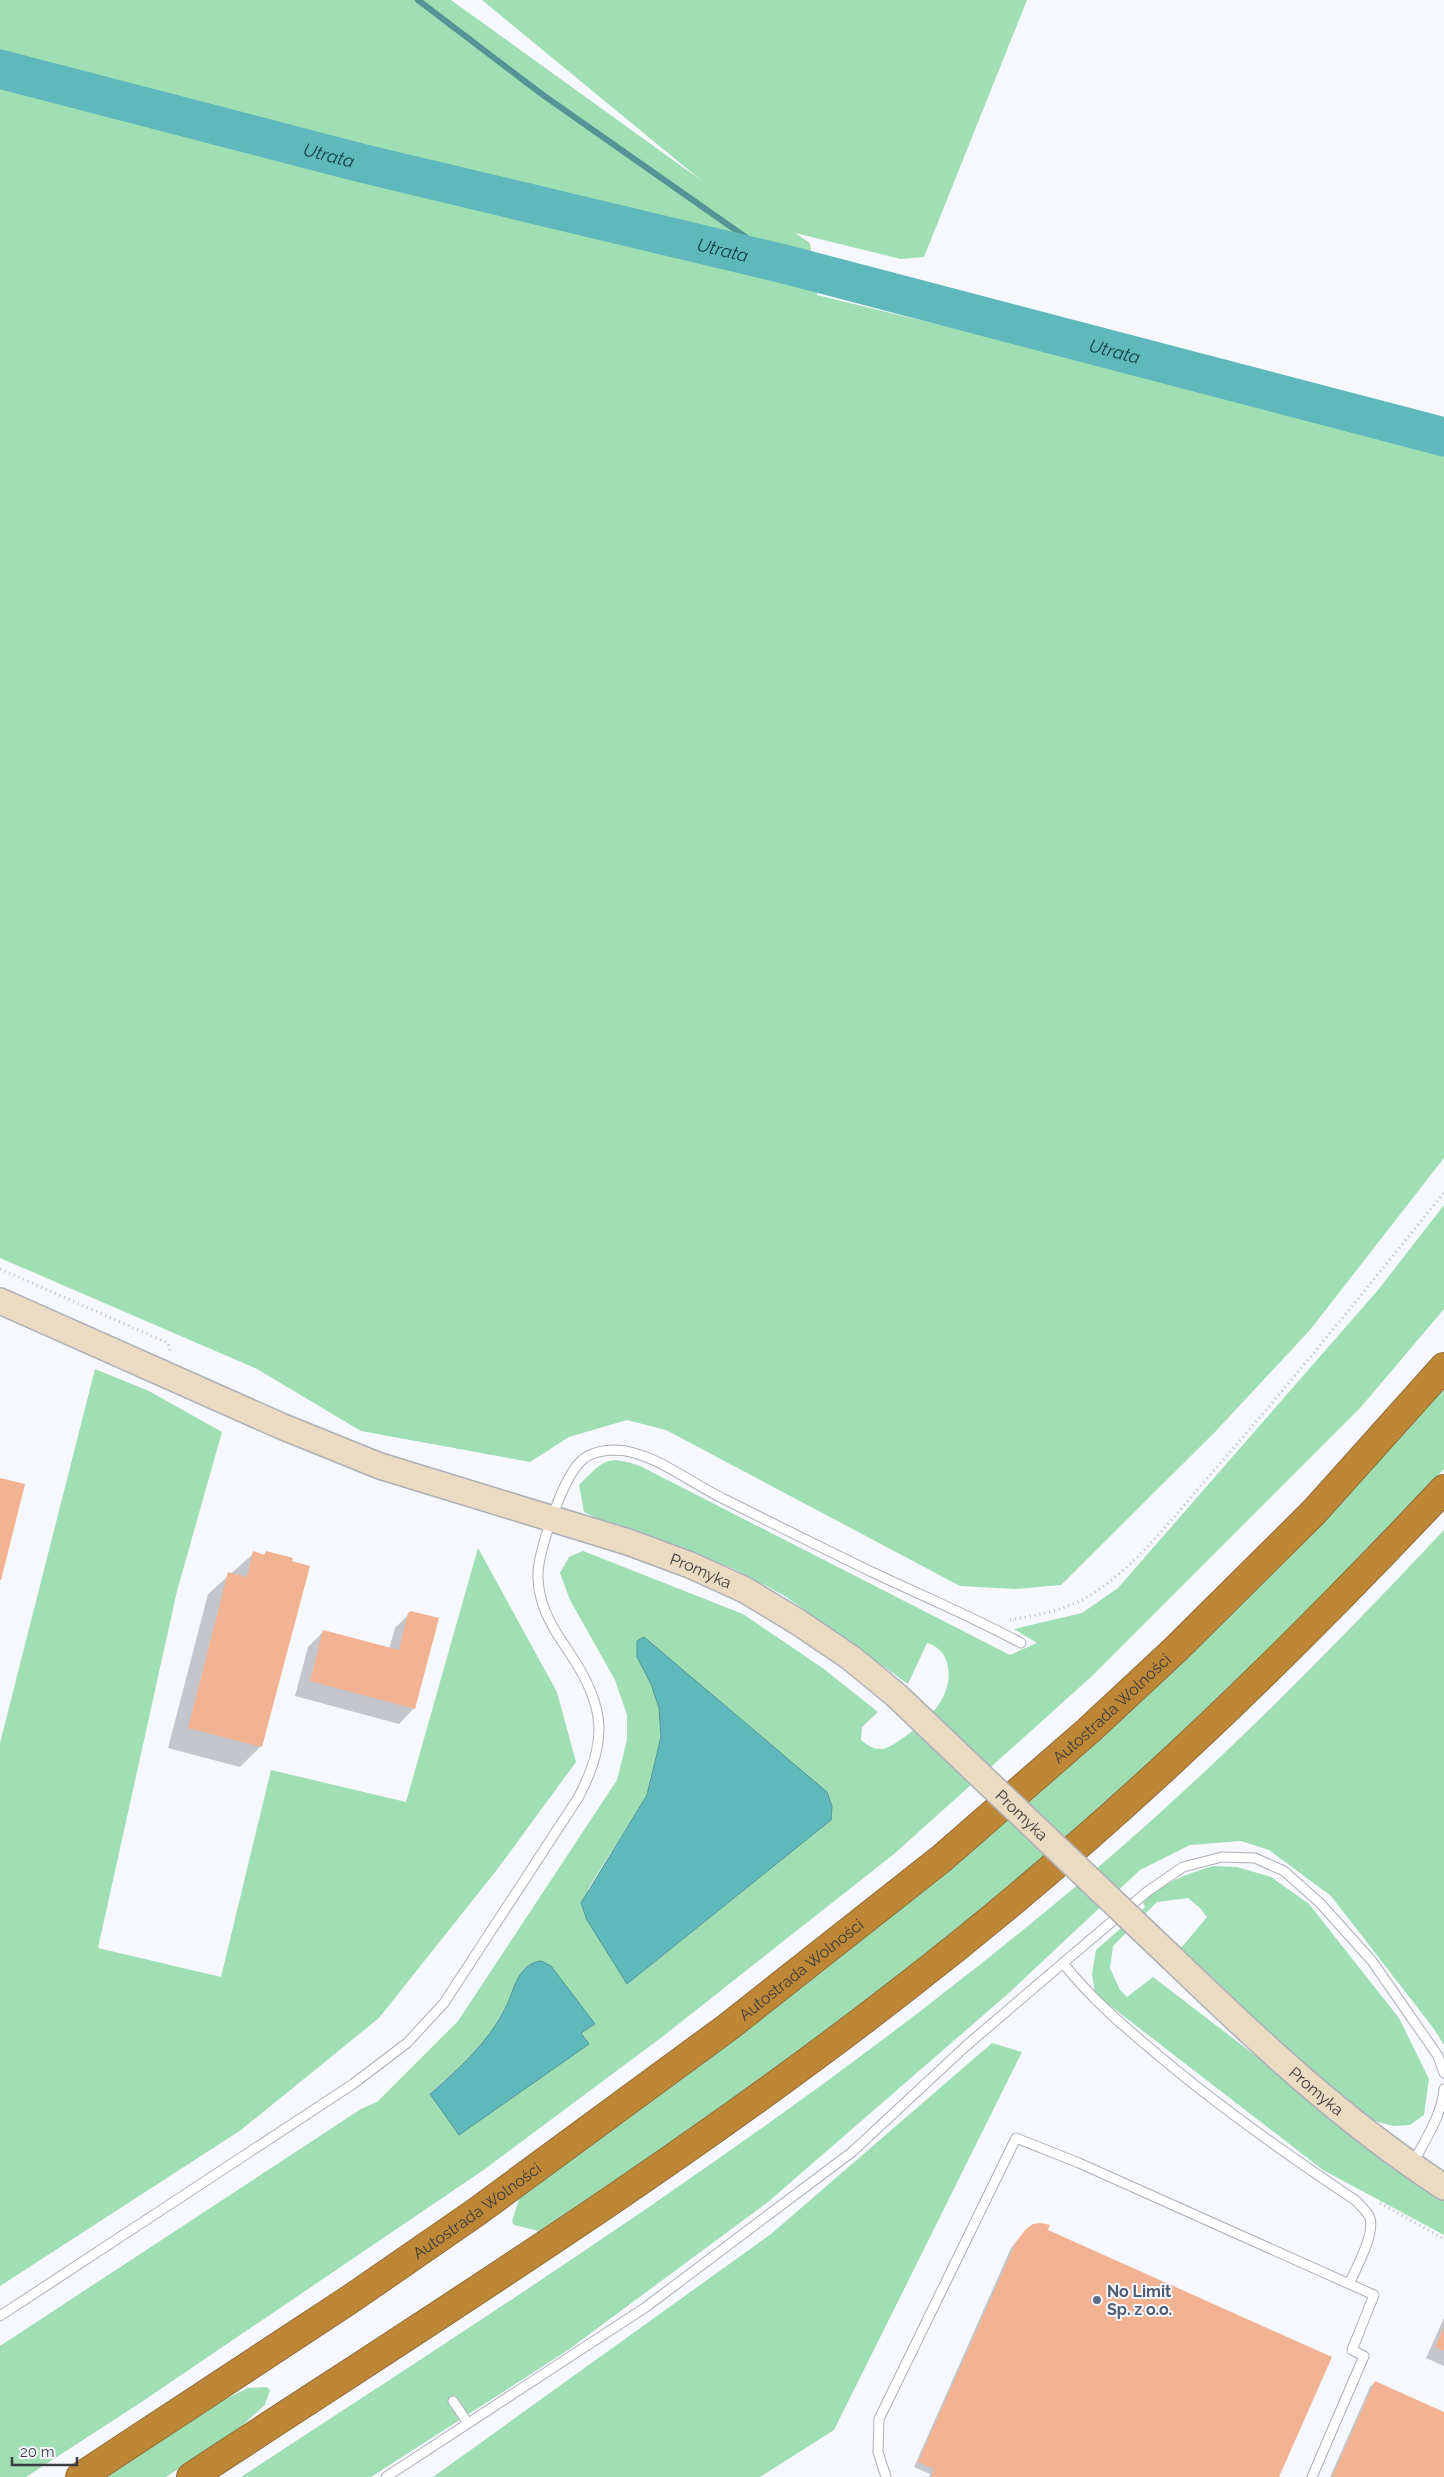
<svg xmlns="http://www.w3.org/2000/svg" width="1444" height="2477" viewBox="0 0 1444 2477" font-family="Raleway,sans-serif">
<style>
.green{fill:#a0deb4;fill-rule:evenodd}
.water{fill:#5fb9bc;stroke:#549496}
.shadow{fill:#0003}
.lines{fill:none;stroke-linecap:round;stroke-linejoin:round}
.stream{stroke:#549496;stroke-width:6}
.river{stroke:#5fb9bc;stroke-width:39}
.building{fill:#f1b391}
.lane-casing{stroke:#acafb7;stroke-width:11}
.secondary-casing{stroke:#acafb7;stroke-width:28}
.highway-casing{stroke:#906d39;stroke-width:30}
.path{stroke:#bbbcc2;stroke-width:3;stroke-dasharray:1 4;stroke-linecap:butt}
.lane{stroke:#fff;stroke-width:9}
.secondary{stroke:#ecdbc3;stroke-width:25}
.highway{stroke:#be8736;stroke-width:28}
.secondary-bridge-casing{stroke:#acafb7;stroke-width:28;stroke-linecap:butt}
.secondary-bridge{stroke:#ecdbc3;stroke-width:25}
.service-dot{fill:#5c6f8a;stroke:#f6f8fe;stroke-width:2}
.labels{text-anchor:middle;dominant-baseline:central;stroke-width:4;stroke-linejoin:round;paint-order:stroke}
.street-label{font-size:16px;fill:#3b3c3f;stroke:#f6f8fe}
.service-label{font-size:16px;font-weight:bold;fill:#4e5e75;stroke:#f6f8fe;text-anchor:start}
.water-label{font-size:18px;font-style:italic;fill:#113c3e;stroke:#f6f8fe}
</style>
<rect width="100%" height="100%" fill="#f6f8fe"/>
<!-- green -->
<path class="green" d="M0,0H451L702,181L482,0H1027L924,257L901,259L795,233L810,243L817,295L1444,448V1158L1310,1330L1215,1432L1061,1585L1015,1589L960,1586L666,1430L627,1420L569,1437L530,1462L361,1431L257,1369L0,1258Z
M1444,1205V1309L1361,1407L1091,1677L894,1854L662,2037L485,2169L140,2403L26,2477H0V2346L361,2109L377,2102L458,2021L617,1780L627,1740V1715L615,1680L570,1600L560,1573L569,1557L583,1551L743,1614L824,1669L878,1712L862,1727L861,1740C868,1746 873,1749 882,1749C895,1748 932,1716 939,1704C953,1684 954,1651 927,1643L908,1684L785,1596L734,1569L602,1521L584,1512L579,1485C604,1460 607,1454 642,1467L1010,1655L1037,1643L1014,1629L1082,1613L1118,1588L1378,1290ZM637,1657L827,1792L832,1806L831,1820L627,1984L588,1889L647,1795L661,1737L659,1708L651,1684ZM505,2008L595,2024L581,2033L589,2044L430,2093L471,2058L489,2036Z
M95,1369L149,1391L222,1432L177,1591L98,1948L221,1977L271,1770L406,1802L478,1548L557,1692L576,1762L496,1871L379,2018L241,2130L0,2286V1743Z
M1444,1386V1469C1327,1596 1205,1720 1074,1833C906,1979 725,2110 539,2231L514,2225L512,2221L520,2196L983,1840L1040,1792L1143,1698Z
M1444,1530V2045L1434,2029L1331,1896L1269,1850L1241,1841L1190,1845L1140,1870L1010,1992L768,2202L568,2350L371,2477H241C536,2284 834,2094 1102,1864C1223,1760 1335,1646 1444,1530Z
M1213,1866L1237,1867L1271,1877L1309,1904L1399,2018L1429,2079L1424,2115L1410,2125L1393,2126L1368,2119L1333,2093L1181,1948L1207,1917L1200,1908L1188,1898L1157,1902L1113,1946L1110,1968L1120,1990L1127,1997L1153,1977L1444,2200V2235L1323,2170L1095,1994L1092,1974L1096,1950L1145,1907L1142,1900C1162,1883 1187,1874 1213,1866Z
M992,2043L1022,2052L834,2430L760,2477H433L771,2234Z
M267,2387L270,2390L265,2405L239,2428L166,2477H104L211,2406L248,2388Z"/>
<!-- water -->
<path class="water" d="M644,1637L827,1792L832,1806L831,1820L627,1984L587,1920L581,1903L647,1795L661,1737L659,1708L651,1684L637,1657V1641Z
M541,1961L551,1966L595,2024L581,2033L589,2044L459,2135L430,2094C460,2068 488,2043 506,2007C515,1988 518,1964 541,1961Z"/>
<!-- shadow -->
<path class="shadow" d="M266,1552L261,1746L240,1767L168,1748L208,1594L254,1553L263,1555Z
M410,1613L414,1708L399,1724L295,1696L308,1647L323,1632L389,1649L395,1628Z
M1026,2230L1046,2231L1278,2477H929L930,2474L914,2467L1011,2248Z
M1444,2318V2366L1426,2358Z
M1375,2382L1444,2413V2477H1330L1370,2387Z"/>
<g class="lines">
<!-- stream -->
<path class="stream" d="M418,0L543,95L784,264"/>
<!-- river -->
<path class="river" id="s1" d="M0,69L361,163L784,264L1444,437"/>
</g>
<!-- building -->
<path class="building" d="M0,1478L25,1484L1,1580H0Z
M253,1551L265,1555L266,1551L293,1558L292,1561L310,1566L262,1747L188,1728L228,1572L247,1577Z
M411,1611L439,1618L415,1709L310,1681L323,1630L399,1650L408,1613Z
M1041,2223L1050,2225L1048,2230L1332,2357L1279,2477H931L934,2469L918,2462L1016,2242L1026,2229L1033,2224Z
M1444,2327V2351L1435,2347Z
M1375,2381L1444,2412V2477H1332Z"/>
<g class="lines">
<defs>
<path id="lane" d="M1063,1963C1092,2000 1128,2030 1164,2060C1225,2111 1289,2156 1355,2200C1360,2205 1367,2211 1370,2218C1375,2234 1356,2269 1349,2284
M1413,2163C1425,2140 1442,2115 1444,2089
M0,2316L353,2084L407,2043L444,2003L578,1798C608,1742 606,1708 571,1655C559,1637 546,1619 541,1598C538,1587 537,1575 539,1564C543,1540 563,1479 580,1462C589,1453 604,1450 616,1450C652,1451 692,1484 724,1499C774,1524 824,1549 874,1573C923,1596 973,1617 1021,1643
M453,2401L468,2423
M386,2477L646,2307L852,2152L966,2046L1063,1963L1148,1891L1183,1867L1222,1857L1255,1858L1284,1871L1320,1903L1372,1961L1438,2056L1444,2073
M886,2477L878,2452L879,2419L1016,2138L1079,2163L1374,2295L1352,2350L1364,2356L1312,2477"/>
<g id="secondary">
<path id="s2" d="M0,1301L281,1426L380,1466L628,1542L690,1565L745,1590L798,1622L851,1658L896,1695"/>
<path id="s3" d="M1173,1959C1258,2041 1344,2122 1444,2187"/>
</g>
<g id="highway">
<path id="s4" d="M80,2477L349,2300L475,2213L728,2027L941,1859L1088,1731L1176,1649L1314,1512L1444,1367"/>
<path d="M191,2477C430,2320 675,2167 901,1991C1098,1839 1274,1670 1444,1489"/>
</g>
</defs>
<!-- lane casing -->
<use href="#lane" class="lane-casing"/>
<!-- secondary casing -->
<use href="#secondary" class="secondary-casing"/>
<!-- highway casing -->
<use href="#highway" class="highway-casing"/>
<!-- path -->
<path class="path" d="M0,1269L168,1343L170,1349L169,1353
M1010,1620C1037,1615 1064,1611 1089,1596C1140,1564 1177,1512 1217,1467C1295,1378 1369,1285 1444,1193
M1380,2203L1444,2239"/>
<!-- lane -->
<use href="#lane" class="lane"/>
<!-- secondary -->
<use href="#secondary" class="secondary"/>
<!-- highway -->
<use href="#highway" class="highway"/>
<defs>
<g id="secondary-bridge">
<path id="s5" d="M896,1695L1173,1959"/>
</g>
</defs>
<!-- secondary-bridge casing -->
<use href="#secondary-bridge" class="secondary-bridge-casing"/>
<!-- secondary-bridge -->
<use href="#secondary-bridge" class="secondary-bridge"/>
</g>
<!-- markers -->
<circle class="service-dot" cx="1097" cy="2300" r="5"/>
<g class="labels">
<!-- street labels -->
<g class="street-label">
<text stroke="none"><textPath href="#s2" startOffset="752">Promyka</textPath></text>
<text stroke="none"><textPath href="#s4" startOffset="1288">Autostrada Wolności</textPath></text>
<text stroke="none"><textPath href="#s5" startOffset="174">Promyka</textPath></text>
<text stroke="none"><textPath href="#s4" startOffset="882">Autostrada Wolności</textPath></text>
<text stroke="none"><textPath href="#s3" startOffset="195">Promyka</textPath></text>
<text stroke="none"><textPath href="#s4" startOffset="478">Autostrada Wolności</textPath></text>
</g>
<!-- service labels -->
<g class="service-label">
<text x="1107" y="2291">No Limit<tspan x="1107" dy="18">Sp. z o.o.</tspan></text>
</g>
<!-- water labels -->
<g class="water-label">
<text stroke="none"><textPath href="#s1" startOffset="340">Utrata</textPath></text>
<text stroke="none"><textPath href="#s1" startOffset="745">Utrata</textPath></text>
<text stroke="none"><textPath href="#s1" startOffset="1150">Utrata</textPath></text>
</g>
</g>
<!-- scale -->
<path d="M12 2457v8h65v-8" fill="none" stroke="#3b3c3f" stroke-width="2.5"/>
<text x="20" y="2457" font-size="15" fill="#3b3c3f" stroke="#f6f8fe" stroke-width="4" paint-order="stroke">20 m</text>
</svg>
